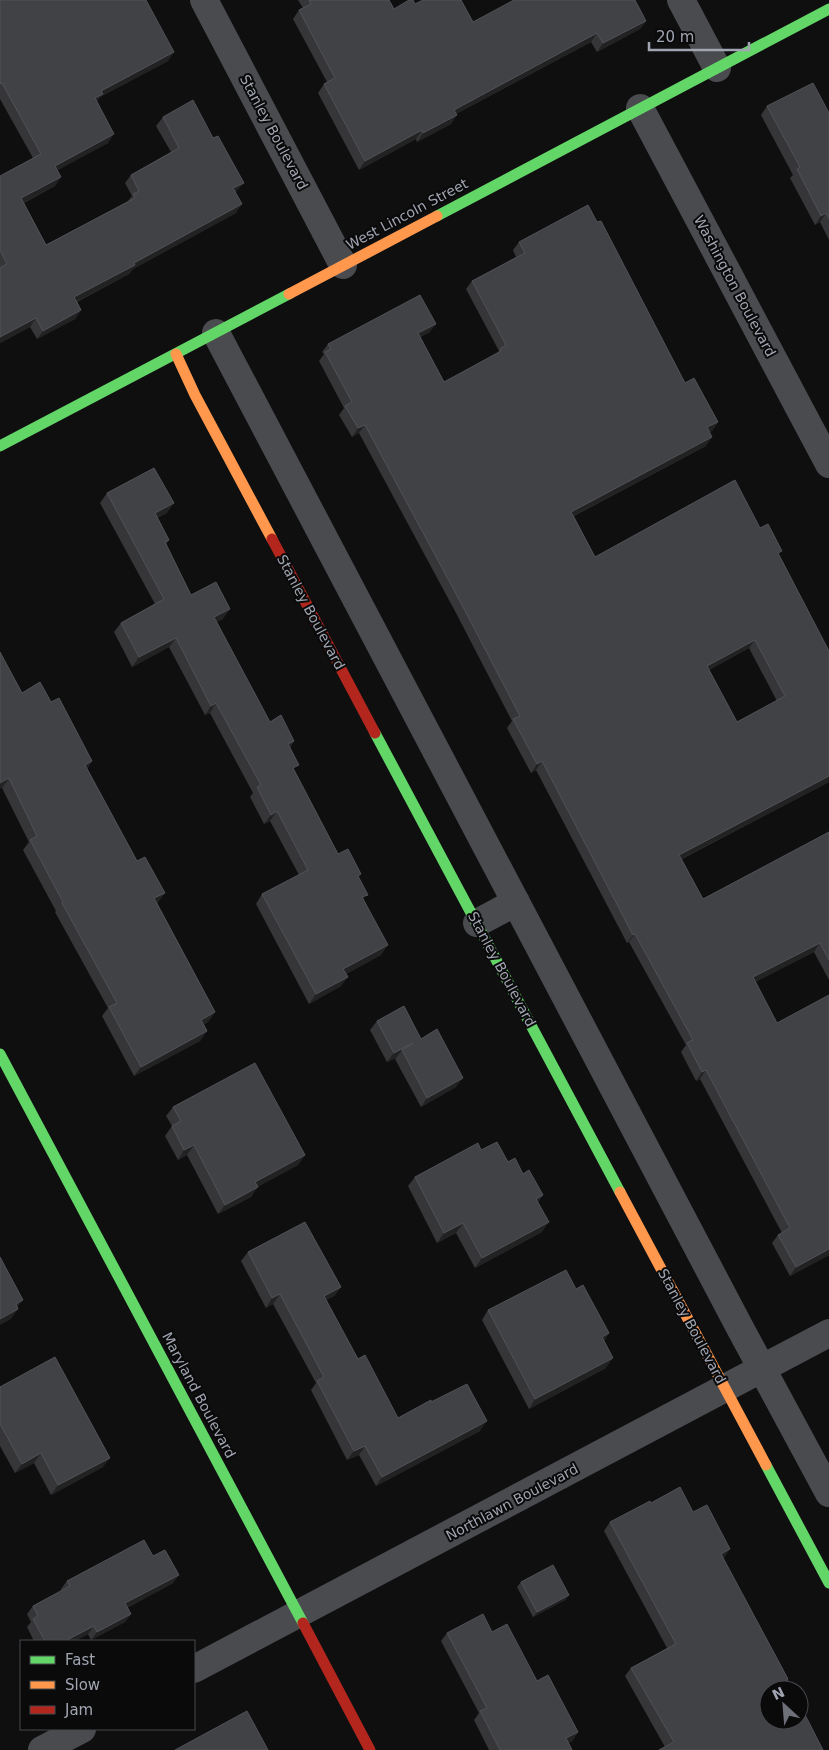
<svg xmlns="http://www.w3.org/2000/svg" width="829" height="1750" viewBox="0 0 829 1750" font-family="'DejaVu Sans',sans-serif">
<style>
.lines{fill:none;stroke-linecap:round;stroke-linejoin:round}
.street{stroke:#4a4b4f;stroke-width:28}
.fast{stroke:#63d668;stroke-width:11}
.slow{stroke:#ff974d;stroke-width:11}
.jam{stroke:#b3261e;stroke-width:11}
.wall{fill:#363639;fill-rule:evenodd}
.shaded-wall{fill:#222223}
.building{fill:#414246;stroke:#505257;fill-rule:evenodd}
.labels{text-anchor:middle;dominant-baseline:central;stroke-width:4;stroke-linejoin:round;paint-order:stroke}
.street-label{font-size:14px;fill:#a0a5b1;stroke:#0a0a0b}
</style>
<rect width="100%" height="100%" fill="#0f0f10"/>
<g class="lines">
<!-- street -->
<path class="street" d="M204,0L343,265
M681,0L717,68
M640,108L829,464
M216,333L739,1326L829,1493
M477,923L516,902
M194,1669L829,1333
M42,1750L82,1729"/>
<!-- fast -->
<path class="fast" d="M437,216L829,9
M0,446L289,294
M375,733L620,1192
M0,1054L303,1623
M766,1465L829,1583"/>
<!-- slow -->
<path class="slow" d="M289,294L437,216
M176,354L195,395L272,539
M620,1192L766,1465"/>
<!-- jam -->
<path class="jam" d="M272,539L375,733
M303,1623L370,1750"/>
</g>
<!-- wall -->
<path class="wall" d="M0,0L168,61L100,97L97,101L108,143L57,170L55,186L24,203L46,245L127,202L132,196L125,183L131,175L171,152L156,126L163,117L237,191L235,192L236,213L133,269L129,274L77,302L81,310L75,319L37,339L30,327L0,343V176L33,158L0,99Z
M298,0H389L394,9L415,4L473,22L646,21L640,29L597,52L591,42L456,114L451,124L417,142L416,139L359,170L318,93L324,84L327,82L293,19L299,10L303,8Z
M767,106L829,113V240L820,222L815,225L790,178L793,175L761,115Z
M519,242L685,383L718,422L712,431L709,432L706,446L574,516L595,557L760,528L779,556L829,651V782L682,859L703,899L829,832V980L814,952L755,982L829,1255L790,1276L772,1243L778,1235L782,1233L700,1079L696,1081L681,1052L686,1045L629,942L627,943L536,770L531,773L507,728L512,721L456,613L359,433L352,437L339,415L344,408L319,361L324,354L322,352L328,344L430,332L420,337L444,382L496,354L499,351L466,289L472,281L516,257L513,250ZM749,648L777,701L737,722L709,670Z
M107,493L167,513L157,518L169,540L166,544L191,595L223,619L216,622L270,722L294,741L290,748L294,771L338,854L359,878L364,900L381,955L346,974L341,986L309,1004L256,904L262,894L299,875L270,821L264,824L250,797L253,793L210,713L205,715L169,647L132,667L114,632L121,623L155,604L100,503Z
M22,693L51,702L92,761L87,769L137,861L165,893L157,903L215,1012L208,1022L204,1024L207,1031L200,1041L134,1076L102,1016L108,1008L55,912L56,911L23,850L29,842L2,788Z
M377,1021L421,1039L456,1087L421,1107L395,1059L396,1058L387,1062L370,1030Z
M173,1107L305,1155L298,1165L257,1187L251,1197L218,1214L187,1155L178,1160L165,1136L172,1126L166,1116Z
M481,1150L508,1162L523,1174L543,1195L538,1202L542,1232L475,1268L456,1233L437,1243L408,1186L415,1177Z
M248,1252L341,1287L334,1296L326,1300L358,1359L398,1418L431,1402L480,1431L376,1486L359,1455L347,1460L311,1390L316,1383L273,1304L266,1308L241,1261Z
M488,1310L609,1333L604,1341L606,1368L529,1409L482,1320Z
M0,1387L103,1467L51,1495L34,1463L15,1473L0,1446Z
M651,1503L693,1512L724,1558L723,1559L788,1679L787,1680L665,1747L625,1676L631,1668L667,1648L604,1531L610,1522Z
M153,1556L173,1583L127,1608L131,1614L125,1622L91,1640L88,1634L75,1641H34L27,1627L31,1622L27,1614L33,1606L62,1591L61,1589L67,1581Z
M521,1582L569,1595L565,1600L533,1617L517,1587Z
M492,1632L537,1681L578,1732L572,1741L568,1743L572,1750H489L474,1720L479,1713L441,1641L447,1633Z"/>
<!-- shaded-wall -->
<path class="shaded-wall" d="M646,21L640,29L597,52L603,43Z
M597,33L591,42L448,118L454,110Z
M174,52L168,61L100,97L96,102L95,98L101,91Z
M457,115L451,124L417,142L423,133Z
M422,130L416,139L359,170L365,161Z
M114,134L108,143L49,175L55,166Z
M61,177L55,186L15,207L21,198Z
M244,183L237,191L227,197L233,188Z
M242,204L236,213L133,269L129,274L68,306L74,297L134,263Z
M826,213L820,222L815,225L821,216Z
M81,310L75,319L37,339L43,331Z
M36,318L30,327L0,343V337Z
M436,324L430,332L412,341L418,333Z
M718,422L712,431L701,436L707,427Z
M365,425L359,433L352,437L358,428Z
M712,437L706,446L565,520L571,512Z
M174,503L167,513L148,523L155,513Z
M230,609L223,619L207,627L214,617Z
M176,638L169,647L132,667L139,657Z
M755,640L749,648L701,674L707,666Z
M216,703L210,713L205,715L211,706Z
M294,741L288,750V744Z
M92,761L86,771L85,765Z
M542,761L536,770L531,773L537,764Z
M829,776V782L673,863L679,855Z
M9,778L2,788L0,789V783Z
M277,811L270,821L264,824L271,815Z
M165,893L158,902L147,908L154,898Z
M635,934L629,942L627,943L633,935Z
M820,943L814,952L747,986L753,977Z
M388,945L381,955L337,979L343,969Z
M348,977L341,986L309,1004L316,994Z
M215,1012L208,1022L194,1029L201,1020Z
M207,1031L200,1041L134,1076L141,1067Z
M413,1043L402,1050L396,1058L387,1062L394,1053Z
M706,1070L700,1079L696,1081L702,1072Z
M463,1078L456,1087L421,1107L427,1098Z
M194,1145L187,1155L178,1160L184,1150Z
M305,1155L298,1165L248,1192L255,1182Z
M258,1187L251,1197L218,1214L225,1205Z
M543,1195L536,1205V1199Z
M549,1222L542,1232L475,1268L482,1258Z
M463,1223L456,1233L437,1243L444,1233Z
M829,1249V1255L790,1276L796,1267Z
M341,1287L334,1296L317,1305L324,1296Z
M280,1294L273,1304L266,1308L272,1298Z
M23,1300L16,1309V1304Z
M18,1309L11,1319L0,1325V1319Z
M609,1333L602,1343V1337Z
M613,1358L606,1368L529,1409L535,1399Z
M487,1421L480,1431L376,1486L382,1477Z
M365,1446L359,1455L347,1460L354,1451Z
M41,1453L34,1463L15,1473L22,1464Z
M110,1458L103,1467L51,1495L58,1485Z
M730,1549L724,1558L715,1563L721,1554Z
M179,1575L173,1583L119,1612L125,1603Z
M569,1595L565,1600L533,1617L537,1612Z
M131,1614L125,1622L91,1640L97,1632Z
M94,1626L88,1634L75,1641H65Z
M578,1732L572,1741L559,1747L566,1738Z"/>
<!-- building -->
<path class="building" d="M0,0H146L174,52L101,91L103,94L95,98L114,134L55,166L61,177L21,198L46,245L135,198L133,194L139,191L131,175L179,148L163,117L193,100L213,138L218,136L244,183L233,188L242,204L134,263L135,265L74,297L81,310L43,331L36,318L0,337V268L7,264L0,250V176L41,154L2,83L0,84Z
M309,0H389L394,9L409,0H413L415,4L423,0H461L473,22L514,0H635L646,21L603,43L597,33L454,110L457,115L423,133L422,130L365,161L324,84L335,78L299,10L311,4Z
M813,83L829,113V219L826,213L821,216L797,169L800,167L767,106Z
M588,205L597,222L601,221L685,383L694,378L718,422L707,427L712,437L571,512L595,557L735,480L760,528L768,524L782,551L778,553L829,651V776L679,855L703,899L829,832V960L820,943L753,977L777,1023L829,995V1249L796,1267L778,1235L790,1228L706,1070L702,1072L687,1043L693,1040L635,934L633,935L542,761L537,764L513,719L520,716L462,605L365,425L358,428L345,406L352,402L325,352L331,349L328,344L420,295L436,324L418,333L444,382L501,351L500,349L506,345L472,281L525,253L519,242ZM755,640L785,696L737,722L707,666Z
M154,468L174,503L155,513L169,540L165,542L191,595L216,582L230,609L214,617L270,722L281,715L294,741L288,744L299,765L293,768L338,854L348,849L361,874L358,876L368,895L362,897L388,945L343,969L348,977L316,994L262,894L308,870L277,811L271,815L257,787L261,785L216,703L211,706L176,638L139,657L121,623L164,599L107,493Z
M0,652L22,693L40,682L51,702L59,698L92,761L85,765L137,861L145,857L165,893L154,898L215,1012L201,1020L207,1031L141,1067L109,1007L117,1003L62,903L63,902L30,840L37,836L9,778L0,783Z
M404,1006L421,1039L437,1029L463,1078L427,1098L402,1050L413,1043L394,1053L377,1021Z
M255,1063L305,1155L255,1182L258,1187L225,1205L194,1145L184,1150L172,1126L181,1121L173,1107Z
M497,1142L508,1162L515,1158L523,1174L529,1170L543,1195L536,1199L549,1222L482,1258L463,1223L444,1233L415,1177L478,1143L481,1150Z
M305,1222L341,1287L324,1296L358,1359L365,1355L398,1418L431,1400V1402L467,1384L487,1421L382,1477L365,1446L354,1451L317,1381L324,1377L280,1294L272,1298L248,1252Z
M0,1257L23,1300L16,1304L18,1309L0,1319Z
M566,1270L576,1289L583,1285L609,1333L602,1337L613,1358L535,1399L488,1310Z
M55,1357L110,1458L58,1485L41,1453L22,1464L0,1424V1387Z
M680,1487L693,1512L707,1505L730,1549L721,1554L788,1679H787L792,1690H769V1720H799V1703L823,1750H659L674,1742L631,1668L676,1644L610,1522L650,1501L651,1503Z
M144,1540L153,1556L165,1550L179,1575L125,1603L131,1614L97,1632L94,1626L65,1641H45L33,1619L38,1616L33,1606L70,1586L67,1581Z
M553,1565L569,1595L537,1612L521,1582Z
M483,1614L492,1632L507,1624L537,1681L548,1675L578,1732L566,1738L572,1750H500L480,1711L487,1708L447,1633Z
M247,1711L268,1750H175Z"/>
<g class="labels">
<!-- street labels -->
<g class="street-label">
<text transform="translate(274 132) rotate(62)">Stanley Boulevard</text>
<text transform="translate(407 214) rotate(-28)">West Lincoln Street</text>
<text transform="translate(735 286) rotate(62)">Washington Boulevard</text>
<text transform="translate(311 612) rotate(62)">Stanley Boulevard</text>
<text transform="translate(502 969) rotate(62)">Stanley Boulevard</text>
<text transform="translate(692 1326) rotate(62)">Stanley Boulevard</text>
<text transform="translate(199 1395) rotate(62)">Maryland Boulevard</text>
<text transform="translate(512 1502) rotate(-28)">Northlawn Boulevard</text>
</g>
</g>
<!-- legend -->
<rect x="20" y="1640" width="175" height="90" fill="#0a0a0b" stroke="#46484d"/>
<rect x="30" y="1656" width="25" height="8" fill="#63d668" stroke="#46484d"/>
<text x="65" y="1665" font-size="15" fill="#a0a5b1">Fast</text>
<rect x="30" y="1681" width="25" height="8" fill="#ff974d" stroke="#46484d"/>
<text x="65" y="1690" font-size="15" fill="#a0a5b1">Slow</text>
<rect x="30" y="1706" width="25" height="8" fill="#b3261e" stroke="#46484d"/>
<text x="65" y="1715" font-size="15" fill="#a0a5b1">Jam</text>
<!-- north arrow -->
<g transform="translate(784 1705) rotate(334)"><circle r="24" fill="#0a0a0b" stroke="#46484d"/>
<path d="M0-4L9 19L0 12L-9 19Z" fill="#6d7079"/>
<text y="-8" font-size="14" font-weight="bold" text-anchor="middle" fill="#a0a5b1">N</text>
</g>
<!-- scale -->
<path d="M649 42v8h100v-8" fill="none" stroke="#a0a5b1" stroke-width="2.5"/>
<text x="656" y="42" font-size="15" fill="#a0a5b1" stroke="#0a0a0b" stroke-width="4" paint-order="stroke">20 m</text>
</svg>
